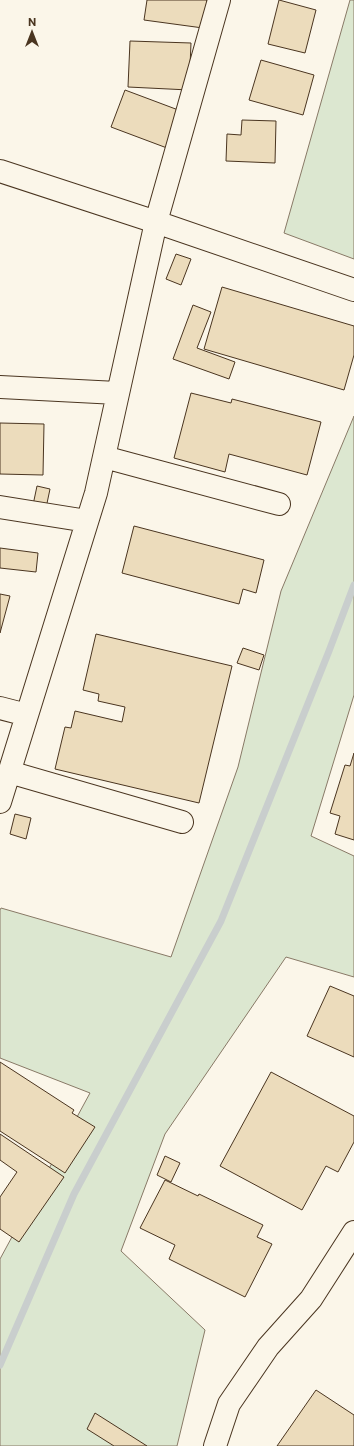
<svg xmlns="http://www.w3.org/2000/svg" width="354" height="1446" viewBox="0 0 354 1446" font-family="Commissioner,sans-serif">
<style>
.green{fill:#dce7d0;stroke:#887966}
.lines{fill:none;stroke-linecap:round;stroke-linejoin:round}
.stream{stroke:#c9cecd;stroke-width:7}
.building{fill:#ecdcbc;stroke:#4a3520}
.minor-casing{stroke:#4a3520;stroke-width:24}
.minor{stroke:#fbf6e9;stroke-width:22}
</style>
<rect width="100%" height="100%" fill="#fbf6e9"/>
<!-- green -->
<path class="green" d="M350,0H354V259L284,233Z
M354,416V695L311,836L354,856V977L286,957L165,1134L121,1251L205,1330L177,1446H0V1259L90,1093L0,1058V910L1,908L171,957L238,767L281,591Z"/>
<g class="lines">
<!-- stream -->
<path class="stream" d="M0,1365L74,1194L221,921L329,651L354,585"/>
</g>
<!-- building -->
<path class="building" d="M147,0H207L203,28L144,20Z
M279,0L316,10L305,53L268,44Z
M130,41L191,43L189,90L128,87Z
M261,60L314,75L303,115L249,100Z
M125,90L181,111L167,148L111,127Z
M242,120L276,121L275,163L226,161L227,134L241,135Z
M176,254L191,259L181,285L166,279Z
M222,287L354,326V355L344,390L204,349Z
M193,305L211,312L197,348L235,362L229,379L173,359Z
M191,393L231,403L232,399L321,422L307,475L229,454L225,472L174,458Z
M0,423L44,424L43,475L0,474Z
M37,486L50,489L46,508L33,505Z
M134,526L264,560L256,593L243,589L239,604L122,573Z
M0,548L38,553L36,572L0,568Z
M0,594L10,596L0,633Z
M96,634L232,666L199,803L55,769L65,727L71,728L75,711L122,722L125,707L98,701L99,694L83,690Z
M243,648L264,655L259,670L237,663Z
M354,753V840L335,834L340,816L330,813L345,765L350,766Z
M15,814L31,818L26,839L10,834Z
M330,986L354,996V1057L307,1036Z
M0,1062L74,1110L72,1113L95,1127L65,1173L0,1131Z
M271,1072L354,1116V1142L338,1172L326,1166L302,1210L220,1166Z
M0,1134L64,1177L19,1242L0,1229V1197L17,1172L0,1160Z
M165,1156L180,1163L171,1182L157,1175Z
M165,1180L198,1196L199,1194L263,1225L257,1237L272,1244L245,1297L169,1259L175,1245L140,1228Z
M316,1390L354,1415V1446H277Z
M95,1413L147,1446H114L87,1429Z"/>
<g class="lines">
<defs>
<path id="minor" d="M0,171L156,222L354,290
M0,387L117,393
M104,457L279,504
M0,507L87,521
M0,708L27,715
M9,772L182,822
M0,802L96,493L156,222L219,0
M215,1446L229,1404L268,1347L311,1299L354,1232"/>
</defs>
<!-- minor casing -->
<use href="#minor" class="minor-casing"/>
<!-- minor -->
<use href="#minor" class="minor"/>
</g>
<!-- north arrow -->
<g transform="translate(32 32)" stroke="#fbf6e9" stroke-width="3" paint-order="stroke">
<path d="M0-3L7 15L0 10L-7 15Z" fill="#4a3520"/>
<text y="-6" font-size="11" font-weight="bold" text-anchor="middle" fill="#4a3520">N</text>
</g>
</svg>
